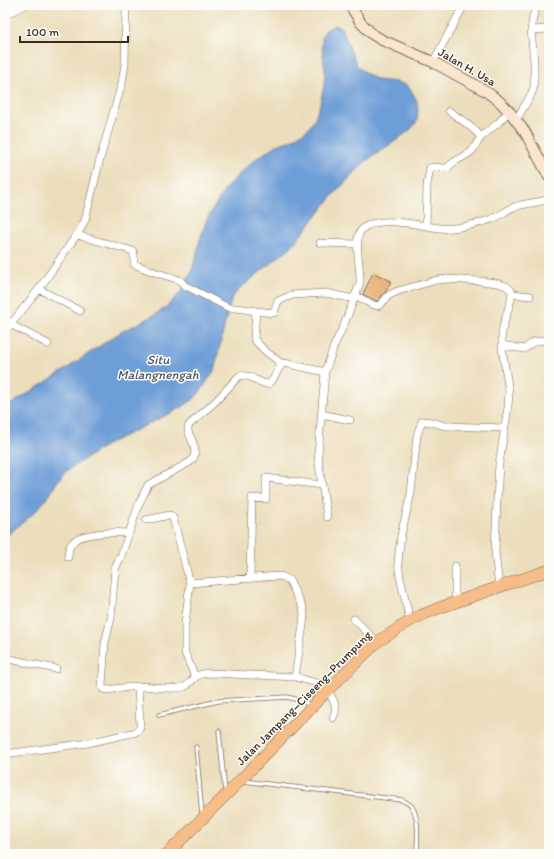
<svg xmlns="http://www.w3.org/2000/svg" width="554" height="859" viewBox="0 0 554 859" font-family="Itim,sans-serif">
<style>
.water{fill:#6e9ed7;stroke:#54647a}
.building{fill:#eaae72}
.lines{fill:none;stroke-linecap:round;stroke-linejoin:round}
.lane-casing{stroke:#796955;stroke-width:5}
.street-casing{stroke:#796955;stroke-width:8}
.secondary-casing{stroke:#796955;stroke-width:12}
.primary-casing{stroke:#796955;stroke-width:12}
.lane{stroke:#fff;stroke-width:3.5}
.street{stroke:#fff;stroke-width:7}
.secondary{stroke:#fce5cf;stroke-width:10}
.primary{stroke:#f7bd88;stroke-width:11}
.labels{text-anchor:middle;dominant-baseline:central;stroke-width:3;stroke-linejoin:round;paint-order:stroke}
.street-label{font-size:12px;fill:#3b2a1e;stroke:#fdfcf7}
.water-label{font-size:13px;font-style:italic;fill:#4f5868;stroke:#fdfcf7}
</style>
<rect width="100%" height="100%" fill="#fdfcf7"/>
<filter id="ink" filterUnits="userSpaceOnUse"><feTurbulence type="fractalNoise" baseFrequency=".025" numOctaves="2"/><feDisplacementMap in="SourceGraphic" scale="8" xChannelSelector="R" yChannelSelector="G"/><feConvolveMatrix kernelMatrix="1 2 1 2 8 2 1 2 1" color-interpolation-filters="sRGB"/></filter>
<filter id="wash" filterUnits="userSpaceOnUse"><feTurbulence type="fractalNoise" baseFrequency=".012" numOctaves="4" result="noise"/><feDisplacementMap in="SourceGraphic" scale="16" xChannelSelector="R" yChannelSelector="G"/><feGaussianBlur stdDeviation="0.9" result="paint"/><feColorMatrix in="noise" values="0 0 0 0 0 0 0 0 0 0 0 0 0 0 0 0 0 1.4 0 .05"/><feComposite in="paint" operator="in"/></filter>
<g filter="url(#wash)">
<rect width="100%" height="100%" fill="#ecdebc"/>
<!-- water -->
<path class="water" d="M334,25L341,27L357,66L367,74L377,80L397,82L406,85L411,90L417,101L418,109L417,121L411,129L398,139L365,162L335,193L292,246L243,286L232,297L225,323L218,354L214,371L203,388L194,399L181,408L108,444L68,470L57,482L51,493L42,504L34,513L5,537V408L65,370L95,349L121,332L153,316L165,308L181,292L192,270L196,257L200,239L207,219L225,189L234,179L257,158L277,145L291,140L301,134L309,128L315,118L320,104L324,85L325,71L322,47V37L325,31Z"/>
<g id="blocks">
<!-- building -->
<path class="building" d="M373,273L391,281L386,291L377,301L363,294Z"/>
</g>
</g>
<g filter="url(#ink)">
<use href="#blocks" fill-opacity="0" stroke="#796955" stroke-width="1"/>
<g class="lines">
<defs>
<path id="lane" d="M159,715L218,701L287,697L303,701L311,706
M219,731L225,792
M196,747L202,815
M243,781L402,800C405,802 410,804 412,807C420,820 417,839 417,854"/>
<path id="street" d="M5,15L25,5
M531,30L549,29
M433,62L464,5
M449,111C460,119 472,126 481,137L498,123L509,111
M516,120L531,95L534,87V62L531,30L533,17L536,5
M426,226L427,185L430,168L432,167L443,168H447L454,162L468,154L472,151L481,137
M77,235L133,251L134,254V264L154,272L180,280L184,285L229,308H237L256,311L254,339L264,350L282,364
M320,243L358,244
M39,289L80,311
M513,294L530,296
M355,295L371,304L378,306L382,303L389,295L398,291L437,280L446,279L480,281L497,283L506,286L511,290L512,292L511,300L504,323L502,332V348L509,392L508,407L499,464L497,500L495,552L499,587
M256,311L274,313L278,301L292,295L308,294L326,293L354,299
M10,324L48,344
M5,329L15,319L39,289L80,230L85,220L100,159L122,83L125,64L126,5
M502,345L524,349C528,347 529,345 532,343C536,340 544,341 549,340
M321,414L350,420
M327,517C324,496 320,476 318,455L325,372L334,346L344,325L360,283C361,270 354,242 360,232C372,213 421,226 439,228C454,230 478,224 492,219C500,216 506,210 514,207C525,203 538,203 549,199
M146,520L170,515L173,518L190,583L185,624V653L195,677
M68,557C68,552 69,546 73,542C82,532 116,532 129,533
M455,566V593L457,602
M250,578L252,498L266,499V478L322,485
M190,583L279,576L283,577L289,580L303,608L304,614L303,625L295,677
M354,619L377,642
M410,621L400,577L398,562L401,535L411,493L417,435L422,421C430,420 439,425 447,426L504,428
M5,658L56,669
M138,686L106,690L103,689L102,685L105,643L111,618L115,569L121,556L139,504L148,485L190,462C200,453 192,441 188,431V428L189,425L216,401L239,376C250,373 258,384 269,384C276,379 276,368 284,363L325,372
M328,690C333,701 339,706 333,718
M5,754L88,743L136,732L140,728V725L138,686C153,686 169,691 184,687C190,685 191,680 196,677C200,673 206,673 211,673L295,677L331,687"/>
<path id="secondary" d="M350,5L361,23L372,34L382,40L433,62L484,90L499,101L509,111L525,132L549,177"/>
<path id="primary" d="M167,854L225,796L328,690L377,642L410,621L422,615L439,608L499,587L549,570"/>
</defs>
<!-- lane casing -->
<use href="#lane" class="lane-casing"/>
<!-- street casing -->
<use href="#street" class="street-casing"/>
<!-- secondary casing -->
<use href="#secondary" class="secondary-casing"/>
<!-- primary casing -->
<use href="#primary" class="primary-casing"/>
<!-- lane -->
<use href="#lane" class="lane"/>
<!-- street -->
<use href="#street" class="street"/>
<!-- secondary -->
<use href="#secondary" class="secondary"/>
<!-- primary -->
<use href="#primary" class="primary"/>
</g>
</g>
<g class="labels">
<!-- street labels -->
<g class="street-label">
<text transform="translate(467 67) rotate(30)">Jalan H. Usa</text>
<text transform="translate(304 698) rotate(-45)">Jalan Jampang–Ciseeng–Prumpung</text>
</g>
<!-- water labels -->
<g class="water-label">
<text x="158" y="359">Situ<tspan x="158" dy="15">Malangnengah</tspan></text>
</g>
</g>
<!-- margin -->
<rect width="554" height="859" fill="none" stroke="#fdfcf7" stroke-width="20"/>
<!-- scale -->
<path d="M20 36v6h108v-6" fill="none" stroke="#3b2a1e" stroke-width="2"/>
<text x="26" y="36" font-size="12" fill="#3b2a1e" stroke="#fdfcf7" stroke-width="3" paint-order="stroke">100 m</text>
</svg>
